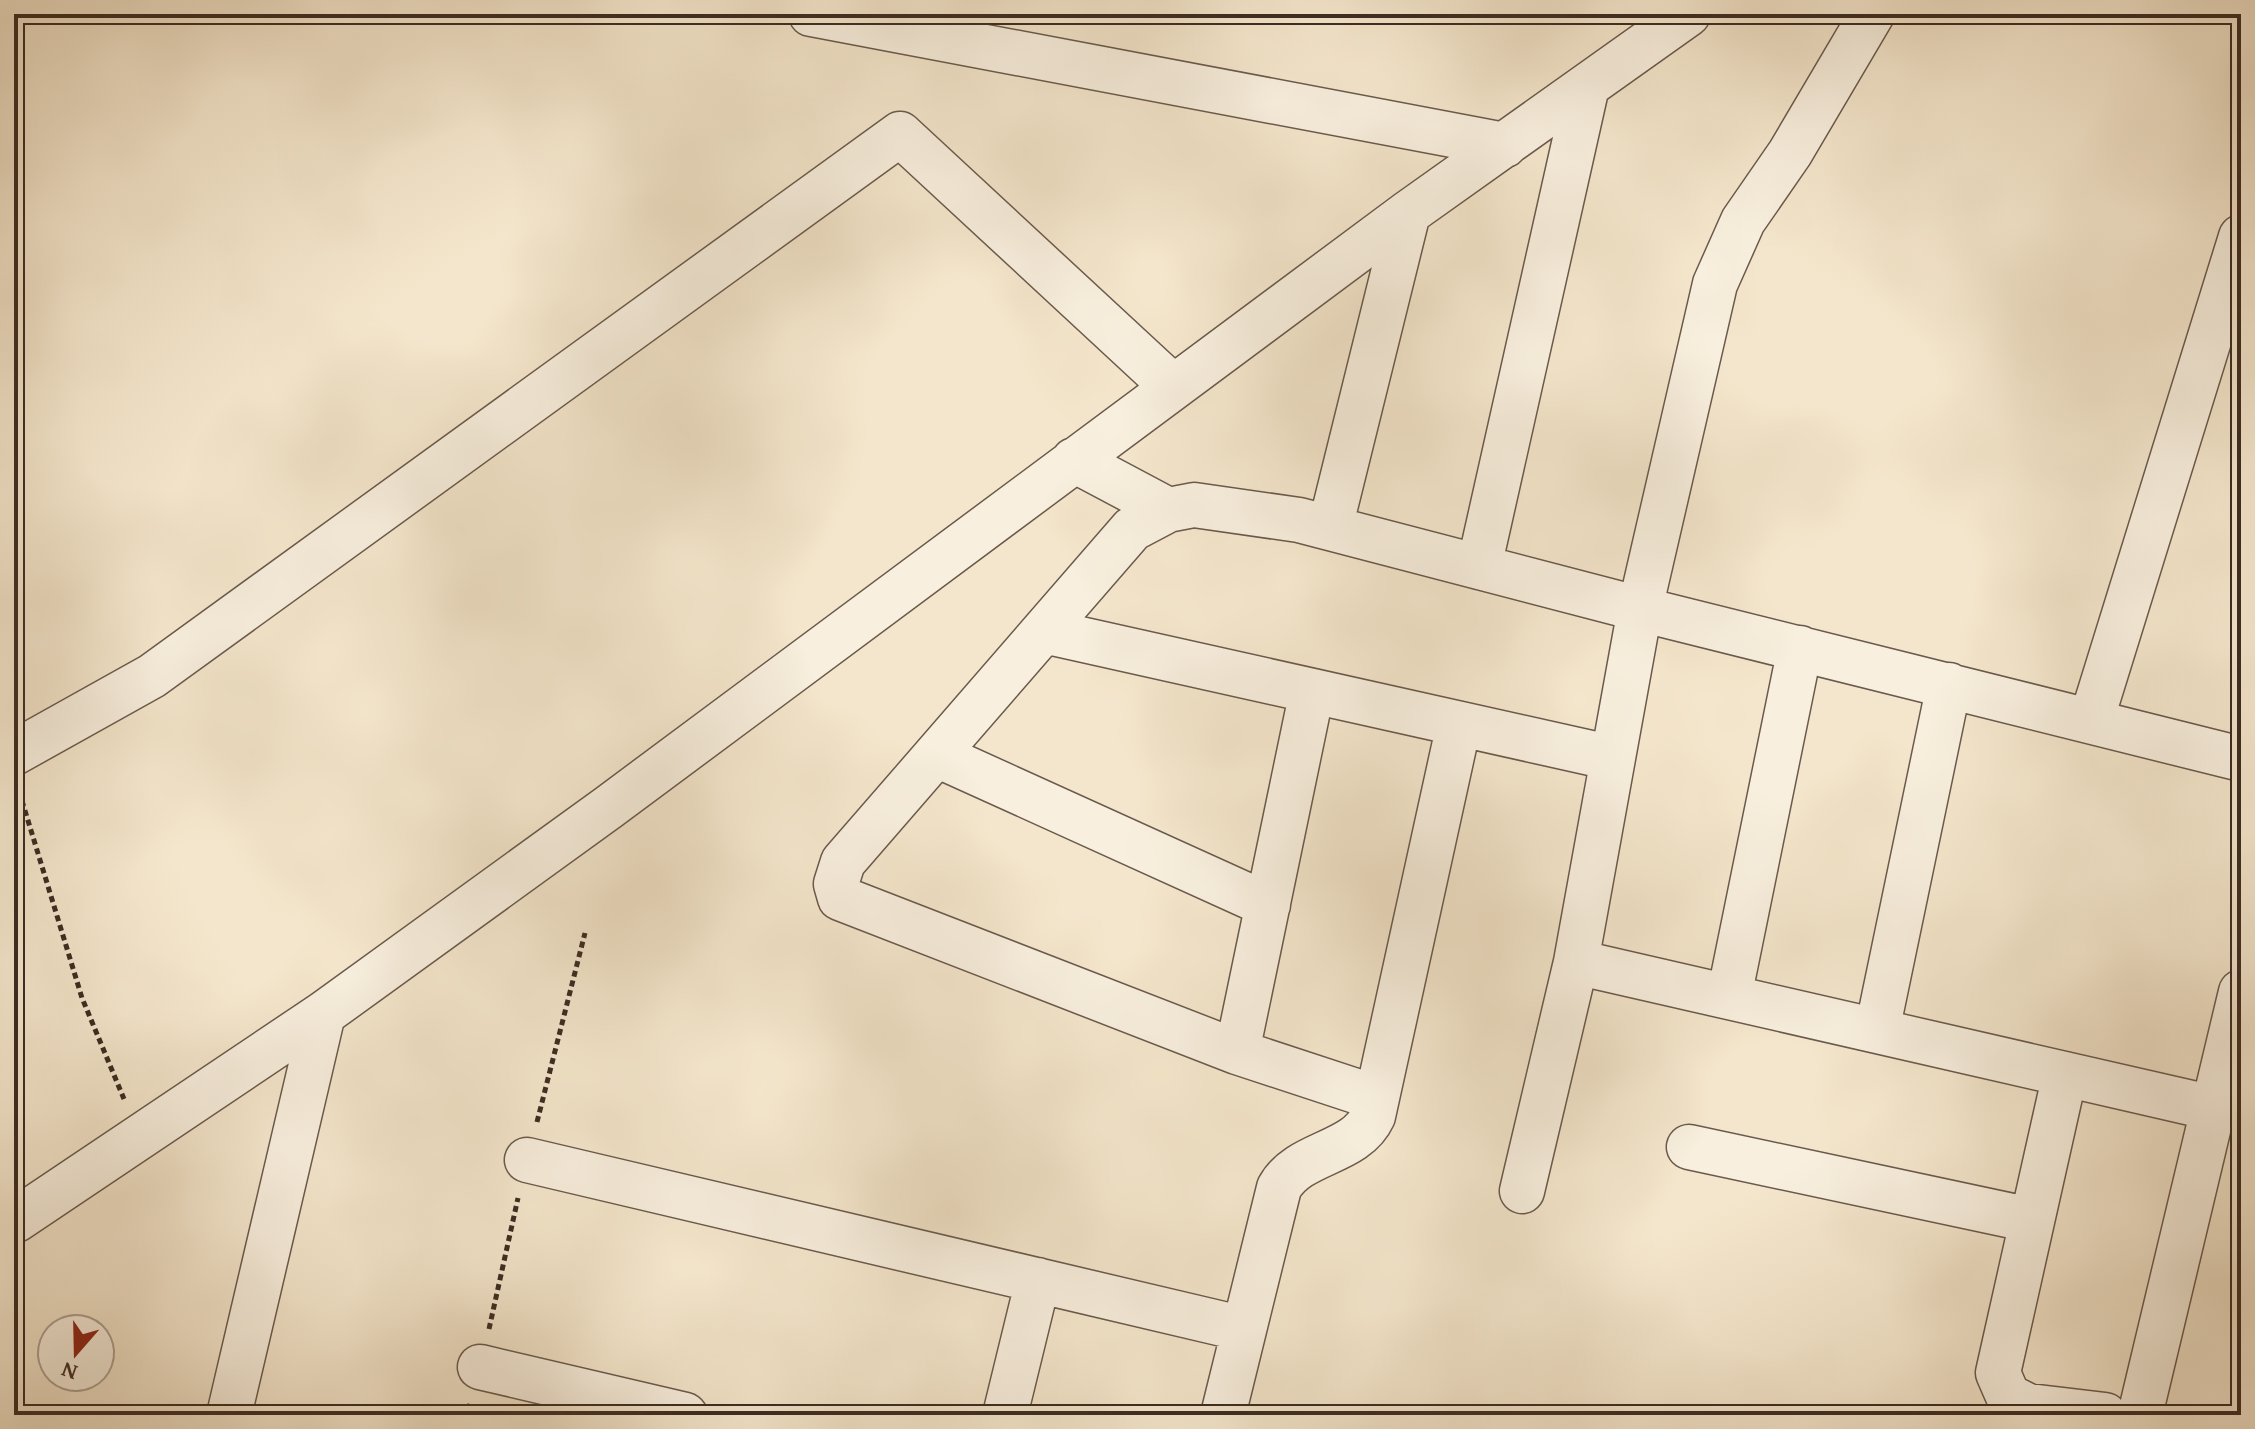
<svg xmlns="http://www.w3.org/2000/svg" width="2255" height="1429" viewBox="0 0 2255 1429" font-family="'Gentium Book Plus',serif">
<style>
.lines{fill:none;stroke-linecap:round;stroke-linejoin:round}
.street-casing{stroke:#6a5a4d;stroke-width:47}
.path{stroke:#3c2c23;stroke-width:5;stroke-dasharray:6 4;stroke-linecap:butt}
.street{stroke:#f8efde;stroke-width:44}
</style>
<rect width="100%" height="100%" fill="#f4e6cc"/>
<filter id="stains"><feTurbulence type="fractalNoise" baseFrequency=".0025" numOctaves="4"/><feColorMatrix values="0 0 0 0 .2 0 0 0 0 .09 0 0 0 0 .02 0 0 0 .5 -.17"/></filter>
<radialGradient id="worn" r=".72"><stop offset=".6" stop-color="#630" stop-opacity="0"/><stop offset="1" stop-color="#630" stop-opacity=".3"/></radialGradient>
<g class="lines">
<defs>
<path id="street" d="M811,14L1505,145
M1074,460L1168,510
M1330,528L1408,213
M1479,567L1587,86
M1044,631L1613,758
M2091,721L2241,237
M14,753L152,676L900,134L1172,386
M937,755L1268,905
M1576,962L2213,1108
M1729,997L1800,648
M1877,1031L1949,685
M1237,1052L1312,691
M2065,1074L1998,1373L2008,1396L2028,1406L2105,1415
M1377,1098L1237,1052L840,898L836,884L843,862L1132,529L1168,510L1194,505L1299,520L1640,609L2241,759
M1689,1147L2031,1220
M527,1160L1244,1329
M1522,1191L1576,962L1640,609L1715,284L1743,221L1790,153L1872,14
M16,1220L323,1014L609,807L1408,213L1688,14
M480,1367L685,1415
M229,1415L323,1014
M1005,1415L1038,1280
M1223,1415L1279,1188C1299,1151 1355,1155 1373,1116L1459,724
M2140,1415L2241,992"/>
</defs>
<!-- street casing -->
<use href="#street" class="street-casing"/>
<!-- path -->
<path class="path" d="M19,791L82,998L124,1099
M537,1122L585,933
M489,1329L518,1198
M467,1415L470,1404"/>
<!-- street -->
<use href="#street" class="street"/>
</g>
<!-- margin -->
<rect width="2255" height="1429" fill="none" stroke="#f4e6cc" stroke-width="48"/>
<rect x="16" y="16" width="2223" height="1397" fill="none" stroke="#3c2c23" stroke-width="4"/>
<rect x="24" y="24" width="2207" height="1381" fill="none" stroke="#3c2c23" stroke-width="2"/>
<!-- north arrow -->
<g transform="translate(76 1353) rotate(200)"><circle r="38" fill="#f8efde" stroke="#ada193" stroke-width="2"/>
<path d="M0-6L14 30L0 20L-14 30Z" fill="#8f2418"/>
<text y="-12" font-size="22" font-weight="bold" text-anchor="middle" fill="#3c2c23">N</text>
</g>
<rect width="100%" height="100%" filter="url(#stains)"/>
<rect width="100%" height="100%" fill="url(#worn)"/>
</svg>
